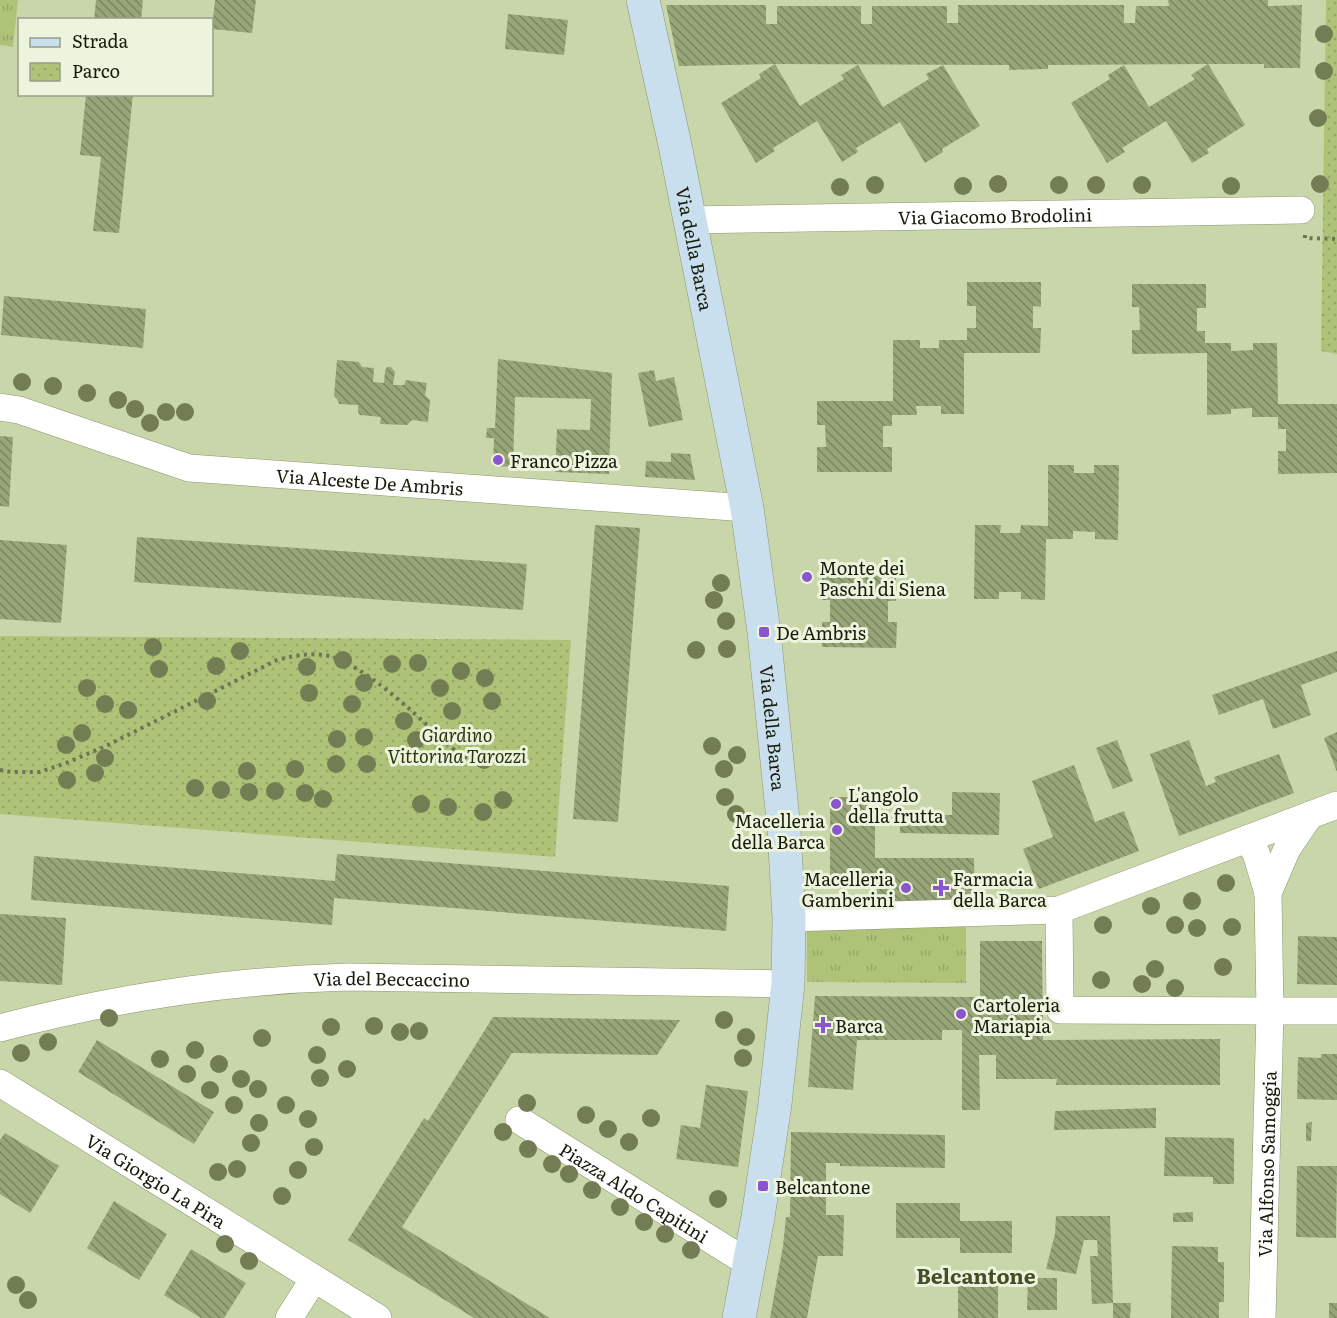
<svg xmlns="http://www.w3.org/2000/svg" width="1337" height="1318" viewBox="0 0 1337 1318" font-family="Literata,serif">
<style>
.grass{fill:url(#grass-tufts)}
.park{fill:url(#park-dots)}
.building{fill:url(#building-back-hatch)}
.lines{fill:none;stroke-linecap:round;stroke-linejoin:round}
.street-casing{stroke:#8a976c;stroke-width:28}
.secondary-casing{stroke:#8a976c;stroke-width:34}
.path{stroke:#6c7456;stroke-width:4;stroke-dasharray:3 4.5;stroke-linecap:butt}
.street{stroke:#fff;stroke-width:27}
.secondary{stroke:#c9dfee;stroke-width:33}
.tree{fill:#727d53}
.poi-dot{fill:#8b55cd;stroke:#edf4dd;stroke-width:2}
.labels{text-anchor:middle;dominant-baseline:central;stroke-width:6;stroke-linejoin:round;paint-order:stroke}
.street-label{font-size:18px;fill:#181c0b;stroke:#edf4dd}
.poi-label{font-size:18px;fill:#181c0b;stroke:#edf4dd;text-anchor:start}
.park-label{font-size:18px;font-style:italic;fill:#2b340d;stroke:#edf4dd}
.quarter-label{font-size:21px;font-weight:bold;fill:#434e25;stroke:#edf4dd}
</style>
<defs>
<pattern id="grass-tufts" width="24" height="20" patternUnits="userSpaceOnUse" patternTransform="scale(1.5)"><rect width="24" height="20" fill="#aec377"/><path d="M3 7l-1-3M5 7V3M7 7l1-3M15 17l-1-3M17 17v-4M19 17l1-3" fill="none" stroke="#95a766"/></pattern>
<pattern id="park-dots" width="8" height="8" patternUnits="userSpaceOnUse" patternTransform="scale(1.5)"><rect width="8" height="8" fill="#aec377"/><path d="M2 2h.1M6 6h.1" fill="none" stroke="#95a766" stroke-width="1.8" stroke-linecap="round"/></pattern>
<pattern id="building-back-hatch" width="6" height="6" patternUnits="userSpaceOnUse" patternTransform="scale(1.5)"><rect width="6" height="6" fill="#98a579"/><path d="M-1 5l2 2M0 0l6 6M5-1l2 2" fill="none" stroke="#7b8661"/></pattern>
</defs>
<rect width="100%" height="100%" fill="#c9d6a9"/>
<!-- grass -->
<path class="grass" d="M0,0H18L13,47L0,45Z
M807,926L966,927V983L807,982Z"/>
<!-- park -->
<path class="park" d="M1326,0H1337V354L1321,351Z
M0,636L571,640L555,857L0,814Z"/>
<!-- building -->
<path class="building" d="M96,0H143L141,20H94Z
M215,0H256L252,33L212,29Z
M1168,0H1268V6L1302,5L1300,68H1264V64H1208L1245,125L1207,149L1209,153L1192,163L1166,121L1122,148L1125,152L1107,163L1071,103L1110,79L1108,75L1124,65L1149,107L1195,79L1191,75L1208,64L1048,65V69L1009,70V65L775,64L800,106L844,79L841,75L858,65L883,107L929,79L926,74L943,65L980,126L942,149L943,152L925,163L900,122L856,148L858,152L842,162L817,121L773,148L775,151L756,163L721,103L761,78L759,74L775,64L679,66L666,5H766V24H777V6H861V24H872V6H947V23H958V5H1124V23H1135L1136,6H1169Z
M508,14L568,20L564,55L505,49Z
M86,94H133L119,233L93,231L101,157L80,155Z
M967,282H1041V307L1033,306V328H1041L1040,353H964V414H941V406H916L917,415H892V426H883V447H892V472H817V447H826L825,425H817V401H893V340H920V348H939V340H967V328H976V306H967Z
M1132,284H1206V308H1197V331H1205V343H1231V351L1253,350V343H1277L1278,404H1337V473L1278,474V451H1286V429H1278V417H1252V408L1231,409V414L1207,415V353L1132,354V330H1140L1139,307H1132Z
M4,296L146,309L143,348L1,335Z
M498,359L612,373L609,474L555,472L557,429L590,430L591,399L515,397L513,467L493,466L494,438H486L487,428H495Z
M337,360L359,362L362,367L374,368L373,382L384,383L385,371L387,367H391L395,372L393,385H404L406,380L427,383L425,395L430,400L428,422L412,420L407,425L380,424L381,417L360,415L358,412V405L339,404L338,400L334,396Z
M654,370L656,381L674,377L683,420L649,427L638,373Z
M0,436L13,437L9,507L0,506Z
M671,453L690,454L695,480L645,477L646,461L671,462Z
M1048,465H1074V473H1094V465H1119L1118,540L1095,539V532L1073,531V539H1046L1045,600L1021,599V592H999V599H974L975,525H1001L1000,533H1020L1021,525L1048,526Z
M595,525L640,528L618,822L573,819Z
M137,537L527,564L523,610L134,582Z
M0,540L67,545L61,623L0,619Z
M822,575L896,576V601H888V622H897L896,648L822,647V622H830V600H822Z
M1337,651V672L1301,685L1311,715L1273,729L1263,699L1219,715L1212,695Z
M1337,732V772L1324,738Z
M1117,740L1133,781L1113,789L1096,748Z
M1189,740L1206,786L1216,782L1214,777L1279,754L1294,793L1179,836L1150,754Z
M1074,765L1095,822L1124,811L1139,851L1039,889L1023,849L1053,837L1032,781Z
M952,792L1000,793L999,835L900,833V814L952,815Z
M830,797H875V858H974L975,902L877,901V888H830Z
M337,854L729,886L726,931L334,898L332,925L31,900L34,856L335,881Z
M0,914L66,918L62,985L0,981Z
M1298,936L1337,937V985L1297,984Z
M980,941H1042L1043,1040L1220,1039V1085H1056L1057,1079H996V1055H979L980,1110H962V1030H942V1040H857L853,1090L808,1087L815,996L980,997Z
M493,1017L680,1020L657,1055L512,1053L402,1227L550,1318H474L348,1240L424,1118L428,1121Z
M97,1040L214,1112L194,1144L78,1072Z
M1321,1054H1337V1100L1297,1099L1298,1057L1321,1058Z
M706,1085L748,1091L738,1167L676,1159L681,1125L700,1128Z
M1156,1108V1128L1054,1130L1055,1111Z
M1312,1122L1311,1141H1306V1123Z
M791,1132L945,1135V1168L840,1166V1163H826V1215H844L843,1256H818L807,1318H770L783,1246L786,1217H790Z
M5,1133L59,1166L30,1213L0,1194V1140Z
M1165,1137L1234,1138V1184H1213V1177L1164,1176Z
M1297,1166H1337L1336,1238L1296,1237Z
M114,1201L167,1234L139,1280L87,1248Z
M896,1203H960V1221H1012V1253H960V1238H896Z
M1193,1212V1222H1173V1213Z
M1056,1216H1110L1113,1303L1092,1304L1090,1256H1098L1097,1240H1084L1076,1274L1046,1269L1055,1234Z
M1172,1246L1218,1247V1262H1224V1302H1219V1318H1171Z
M191,1249L246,1283L224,1318H201L164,1295Z
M1028,1278H1057V1310H1027Z
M958,1286H998V1318H958Z
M1113,1303H1131L1130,1318H1113Z
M1329,1303H1337V1318H1329Z"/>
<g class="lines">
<defs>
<g id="street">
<path id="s1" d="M689,220L1301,210"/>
<path id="s2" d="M0,407L19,410L189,468L747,508"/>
<path d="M1247,839L1256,853L1268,893"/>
<path d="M1059,910L1060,1010L1270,1011L1268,893L1287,849L1310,815"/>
<path d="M789,918L1059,910L1337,805"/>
<path id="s3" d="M0,1028C114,998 230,980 349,977L788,984"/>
<path id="s4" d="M0,1083L378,1318"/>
<path id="s5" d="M519,1120L750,1264"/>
<path d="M289,1318L314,1279"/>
<path id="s6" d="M1262,1318L1270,1011H1337"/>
</g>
<g id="secondary">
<path id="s7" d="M643,0L675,145L747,508L764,632L784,830L789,918L788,984L775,1104L758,1217L739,1318"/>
</g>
</defs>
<!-- street casing -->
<use href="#street" class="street-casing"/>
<!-- secondary casing -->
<use href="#secondary" class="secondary-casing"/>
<!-- path -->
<path class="path" d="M1305,235V238L1337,239
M0,770L11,772H40L66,763L106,746L277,660C293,656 307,653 323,655C362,659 428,727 459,754L477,763"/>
<!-- street -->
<use href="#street" class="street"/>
<!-- secondary -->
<use href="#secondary" class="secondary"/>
</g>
<!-- trees -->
<g class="tree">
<circle cx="1324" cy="34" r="9"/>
<circle cx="1324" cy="71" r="9"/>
<circle cx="1318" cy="118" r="9"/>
<circle cx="998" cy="184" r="9"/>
<circle cx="1320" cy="184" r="9"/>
<circle cx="875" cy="185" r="9"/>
<circle cx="1059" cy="185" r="9"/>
<circle cx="1096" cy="185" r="9"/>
<circle cx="1142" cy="185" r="9"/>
<circle cx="963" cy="186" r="9"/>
<circle cx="1231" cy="186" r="9"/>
<circle cx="840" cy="187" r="9"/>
<circle cx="22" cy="382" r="9"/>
<circle cx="53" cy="386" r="9"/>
<circle cx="87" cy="393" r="9"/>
<circle cx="118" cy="400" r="9"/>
<circle cx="135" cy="409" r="9"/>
<circle cx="166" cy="412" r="9"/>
<circle cx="185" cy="412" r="9"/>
<circle cx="150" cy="423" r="9"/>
<circle cx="721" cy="583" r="9"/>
<circle cx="714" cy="600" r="9"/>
<circle cx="726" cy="621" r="9"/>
<circle cx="153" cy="647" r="9"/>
<circle cx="727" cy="649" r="9"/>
<circle cx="696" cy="650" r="9"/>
<circle cx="240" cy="651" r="9"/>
<circle cx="343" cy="660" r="9"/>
<circle cx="418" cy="663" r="9"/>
<circle cx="392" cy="664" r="9"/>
<circle cx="216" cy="666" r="9"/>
<circle cx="307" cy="667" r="9"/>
<circle cx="159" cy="669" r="9"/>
<circle cx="461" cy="671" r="9"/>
<circle cx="485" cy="678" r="9"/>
<circle cx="364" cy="683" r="9"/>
<circle cx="87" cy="688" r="9"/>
<circle cx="440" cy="688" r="9"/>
<circle cx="309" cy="693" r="9"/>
<circle cx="207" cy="701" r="9"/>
<circle cx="492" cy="701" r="9"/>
<circle cx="105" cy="704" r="9"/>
<circle cx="352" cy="704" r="9"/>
<circle cx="128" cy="710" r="9"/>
<circle cx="452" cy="711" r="9"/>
<circle cx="404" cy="721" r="9"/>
<circle cx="82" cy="733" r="9"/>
<circle cx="364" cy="737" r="9"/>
<circle cx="337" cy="739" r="9"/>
<circle cx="416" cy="740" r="9"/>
<circle cx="66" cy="745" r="9"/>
<circle cx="712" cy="746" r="9"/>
<circle cx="737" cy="755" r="9"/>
<circle cx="105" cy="758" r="9"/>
<circle cx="484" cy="760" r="9"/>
<circle cx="336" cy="764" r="9"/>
<circle cx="367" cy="764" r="9"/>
<circle cx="295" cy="769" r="9"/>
<circle cx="724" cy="769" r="9"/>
<circle cx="247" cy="771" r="9"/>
<circle cx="95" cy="773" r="9"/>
<circle cx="67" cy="780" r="9"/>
<circle cx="195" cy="788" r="9"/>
<circle cx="221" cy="790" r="9"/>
<circle cx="275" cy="791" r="9"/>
<circle cx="249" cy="792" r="9"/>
<circle cx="305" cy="793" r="9"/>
<circle cx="725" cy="797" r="9"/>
<circle cx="323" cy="799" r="9"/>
<circle cx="503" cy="800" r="9"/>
<circle cx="421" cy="804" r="9"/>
<circle cx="448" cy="807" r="9"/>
<circle cx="483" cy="812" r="9"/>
<circle cx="736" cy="814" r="9"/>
<circle cx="1226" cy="883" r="9"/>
<circle cx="1192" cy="901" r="9"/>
<circle cx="1151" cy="906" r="9"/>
<circle cx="1103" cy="925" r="9"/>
<circle cx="1175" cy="925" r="9"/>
<circle cx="1232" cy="927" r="9"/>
<circle cx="1197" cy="928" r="9"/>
<circle cx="1223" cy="967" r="9"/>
<circle cx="1155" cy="969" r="9"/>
<circle cx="1101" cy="980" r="9"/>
<circle cx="1142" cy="984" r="9"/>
<circle cx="1175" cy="988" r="9"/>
<circle cx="109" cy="1018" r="9"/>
<circle cx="724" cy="1020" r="9"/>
<circle cx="374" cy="1026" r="9"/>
<circle cx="331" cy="1027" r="9"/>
<circle cx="419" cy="1031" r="9"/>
<circle cx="400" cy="1032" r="9"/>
<circle cx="746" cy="1037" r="9"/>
<circle cx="262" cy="1038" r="9"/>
<circle cx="48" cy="1042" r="9"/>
<circle cx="195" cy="1050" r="9"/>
<circle cx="21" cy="1053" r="9"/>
<circle cx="317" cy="1055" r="9"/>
<circle cx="743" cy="1058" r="9"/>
<circle cx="160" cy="1059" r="9"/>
<circle cx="219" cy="1064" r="9"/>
<circle cx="347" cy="1069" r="9"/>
<circle cx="187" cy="1074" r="9"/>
<circle cx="320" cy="1078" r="9"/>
<circle cx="241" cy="1079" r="9"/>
<circle cx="258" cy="1089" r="9"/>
<circle cx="210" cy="1090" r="9"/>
<circle cx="527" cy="1103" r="9"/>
<circle cx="234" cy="1105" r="9"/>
<circle cx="286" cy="1105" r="9"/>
<circle cx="586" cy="1115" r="9"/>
<circle cx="651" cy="1118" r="9"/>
<circle cx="308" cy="1119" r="9"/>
<circle cx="259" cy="1123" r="9"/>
<circle cx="608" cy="1129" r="9"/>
<circle cx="503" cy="1132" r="9"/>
<circle cx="629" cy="1142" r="9"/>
<circle cx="251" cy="1143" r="9"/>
<circle cx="314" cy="1147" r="9"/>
<circle cx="528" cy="1149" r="9"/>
<circle cx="552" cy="1164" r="9"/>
<circle cx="237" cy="1169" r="9"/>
<circle cx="298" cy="1170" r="9"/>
<circle cx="218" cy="1172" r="9"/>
<circle cx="569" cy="1174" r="9"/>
<circle cx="592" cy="1190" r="9"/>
<circle cx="282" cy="1196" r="9"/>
<circle cx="718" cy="1199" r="9"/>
<circle cx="620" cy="1207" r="9"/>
<circle cx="644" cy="1222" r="9"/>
<circle cx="665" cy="1234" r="9"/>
<circle cx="225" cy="1244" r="9"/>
<circle cx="691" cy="1250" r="9"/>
<circle cx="249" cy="1261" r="9"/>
<circle cx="16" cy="1285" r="9"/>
<circle cx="28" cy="1300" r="9"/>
</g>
<!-- markers -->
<g class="poi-dot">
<circle cx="498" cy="460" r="6"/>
<circle cx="807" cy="577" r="6"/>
<rect x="758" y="626" width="12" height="12" rx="3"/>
<circle cx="836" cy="804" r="6"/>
<circle cx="837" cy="830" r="6"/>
<circle cx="906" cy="888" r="6"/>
<path d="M938 879h6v6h6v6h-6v6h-6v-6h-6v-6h6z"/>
<circle cx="961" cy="1014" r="6"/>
<path d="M820 1016h6v6h6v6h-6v6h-6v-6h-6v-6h6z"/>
<rect x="757" y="1180" width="12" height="12" rx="3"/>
</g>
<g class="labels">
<!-- street labels -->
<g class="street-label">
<text stroke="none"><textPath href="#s1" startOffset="306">Via Giacomo Brodolini</textPath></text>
<text stroke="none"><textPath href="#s7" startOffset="254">Via della Barca</textPath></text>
<text stroke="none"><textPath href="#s2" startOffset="380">Via Alceste De Ambris</textPath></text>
<text stroke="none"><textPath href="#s7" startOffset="740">Via della Barca</textPath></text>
<text stroke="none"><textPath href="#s3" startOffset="396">Via del Beccaccino</textPath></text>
<text stroke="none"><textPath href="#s6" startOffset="154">Via Alfonso Samoggia</textPath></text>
<text stroke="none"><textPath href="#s4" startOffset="184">Via Giorgio La Pira</textPath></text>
<text stroke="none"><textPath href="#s5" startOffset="136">Piazza Aldo Capitini</textPath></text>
</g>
<!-- poi labels -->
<g class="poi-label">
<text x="510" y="460">Franco Pizza</text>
<text x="819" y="567">Monte dei<tspan x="819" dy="21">Paschi di Siena</tspan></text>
<text x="776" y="632">De Ambris</text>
<text x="848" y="794">L'angolo<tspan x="848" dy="21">della frutta</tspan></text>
<text x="825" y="820" text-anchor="end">Macelleria<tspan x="825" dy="21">della Barca</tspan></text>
<text x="894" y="878" text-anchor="end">Macelleria<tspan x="894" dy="21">Gamberini</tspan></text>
<text x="953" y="878">Farmacia<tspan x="953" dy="21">della Barca</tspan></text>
<text x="973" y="1004">Cartoleria<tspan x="973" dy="21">Mariapia</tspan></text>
<text x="835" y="1025">Barca</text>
<text x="775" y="1186">Belcantone</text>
</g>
<!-- park labels -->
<g class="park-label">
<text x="457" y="734">Giardino<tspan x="457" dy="21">Vittorina Tarozzi</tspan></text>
</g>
<!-- quarter labels -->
<g class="quarter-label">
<text x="976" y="1274">Belcantone</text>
</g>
</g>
<!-- legend -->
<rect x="18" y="18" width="195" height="78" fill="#edf4dd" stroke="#989e89" stroke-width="1.5"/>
<rect x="30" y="38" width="30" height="9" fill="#c9dfee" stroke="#989e89" stroke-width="1.5"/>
<text x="72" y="48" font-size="18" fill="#181c0b">Strada</text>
<rect x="30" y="63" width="30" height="18" fill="url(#park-dots)" stroke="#989e89" stroke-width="1.5"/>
<text x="72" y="78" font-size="18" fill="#181c0b">Parco</text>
</svg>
